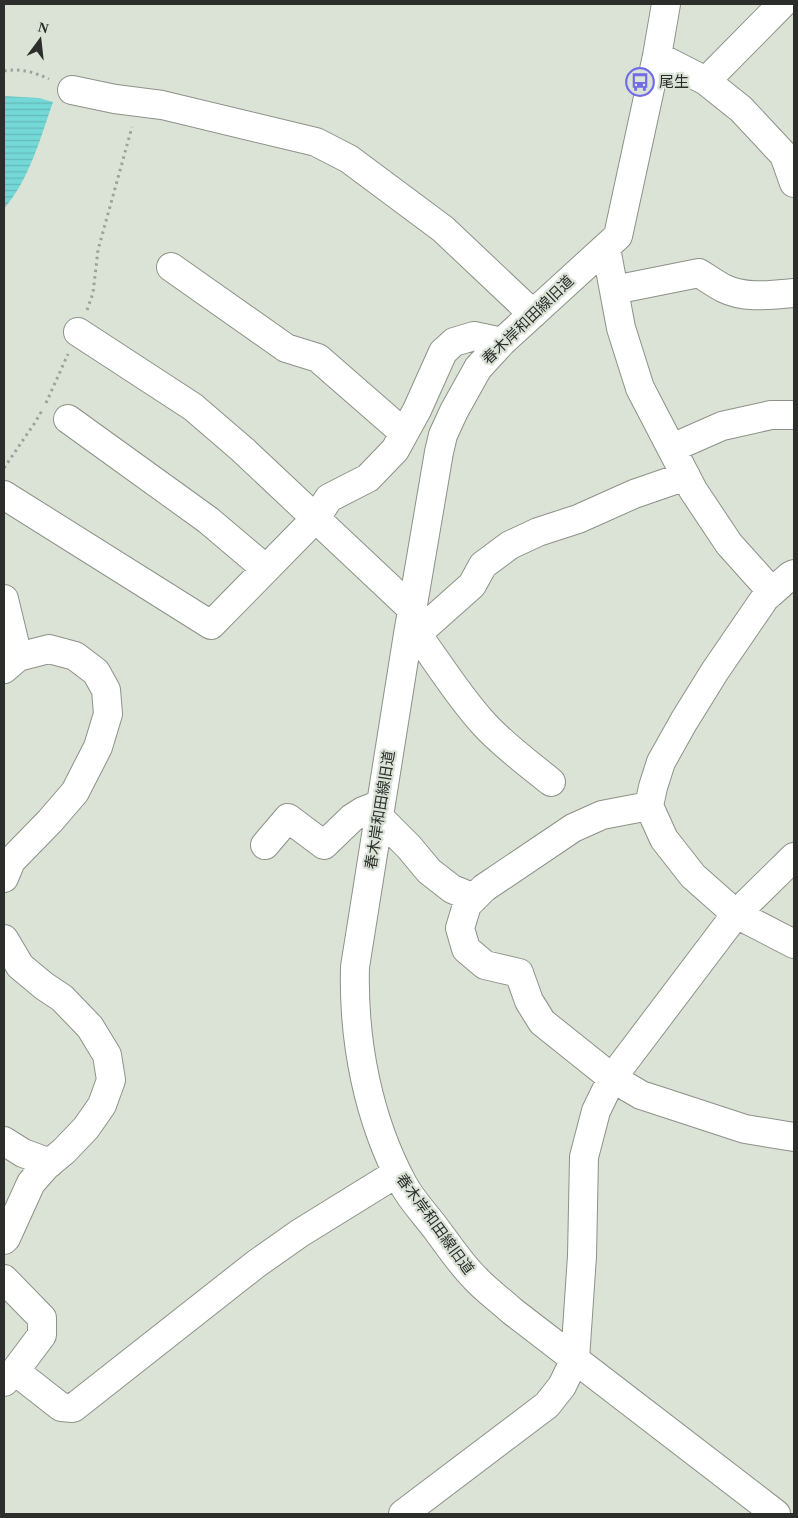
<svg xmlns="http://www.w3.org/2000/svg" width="798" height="1518" viewBox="0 0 798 1518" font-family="'Times New Roman','Noto Sans JP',serif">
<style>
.water{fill:url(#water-rules)}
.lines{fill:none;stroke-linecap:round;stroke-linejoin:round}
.minor-casing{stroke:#8b9287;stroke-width:30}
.path{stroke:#9ca299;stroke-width:3;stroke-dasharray:2.5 4;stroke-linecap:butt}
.minor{stroke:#fff;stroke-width:28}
.labels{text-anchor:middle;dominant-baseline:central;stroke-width:4.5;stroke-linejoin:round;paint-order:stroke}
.poi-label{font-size:15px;fill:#2b2e2a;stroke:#dbe3d7;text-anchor:start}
.street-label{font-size:15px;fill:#2b2e2a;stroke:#dbe3d7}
</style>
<defs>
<pattern id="water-rules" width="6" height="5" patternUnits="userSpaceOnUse" patternTransform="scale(1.25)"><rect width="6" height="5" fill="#73d8d6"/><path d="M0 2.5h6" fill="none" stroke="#64bab8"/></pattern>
</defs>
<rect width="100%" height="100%" fill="#dbe3d7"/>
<!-- water -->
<path class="water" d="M4,96L39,98L53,102C40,139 30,178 4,209Z"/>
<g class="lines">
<defs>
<path id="minor" d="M666,4L657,56L618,236L502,342L478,368L454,411L443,435L439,452L408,634L355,967C353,1041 368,1119 403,1184C412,1201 426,1215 437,1230C449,1246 461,1264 475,1278C486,1290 500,1300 512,1311L776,1514
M657,56L706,81L741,109L784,155L794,183
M706,81L782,4
M72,90L115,99L162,105L316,142L349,159L443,229L533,314
M606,248L621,328L640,388L693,490L729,544L772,592
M171,267L286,348L318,358L404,433
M614,290L699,273C707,278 714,283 723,288C745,299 771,295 794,293
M78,332L193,407L243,450L412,609
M68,419L208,520L266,569
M672,448L722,426L771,415H794
M4,495L211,625L316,518L329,498L368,478L395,450L417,410L443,352L454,342L474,336L502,342
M794,574L790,576L765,598L715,671L684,721L661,762L653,787L649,806L664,839L693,876L736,914L794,944
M4,599L18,657
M408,634H417L472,585L483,565L510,545L538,532L578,519L634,494L686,476
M417,634C439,664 459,697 484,724C504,746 529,764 551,782
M4,669L18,657L49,649L75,656L96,672L106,690L108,714L98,747L75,792L50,821L11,861L4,878
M649,806L602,815L573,828L484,888L467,905L460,928L466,949L485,965L519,973L529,1001L542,1022L612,1078L641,1095L745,1129L794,1137
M379,817L409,847L429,871L452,889L474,898
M265,845L288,818L324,845L352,818L363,811L381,804
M4,939L20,966L44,986L62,998L90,1027L107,1055L111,1080L102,1105L86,1128L64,1151L46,1166L31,1183L6,1238L4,1240
M4,1141L23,1153L50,1163
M4,1279L42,1318V1335L15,1371L4,1382
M15,1371L61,1407L73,1408L256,1264L300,1233L397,1173
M403,1514L547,1405L562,1386L575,1359L582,1256L584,1157L596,1111L612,1078L736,914L794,857"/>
</defs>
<!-- minor casing -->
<use href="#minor" class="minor-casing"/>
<!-- path -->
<path class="path" d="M4,71C20,68 34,72 49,79
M87,310L93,293L98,250L132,127
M46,403L68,354
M4,468L34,424L43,409"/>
<!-- minor -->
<use href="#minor" class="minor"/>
</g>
<!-- icons -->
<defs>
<symbol id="bus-ring" viewBox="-11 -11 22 22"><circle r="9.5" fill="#dbe3d7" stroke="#726ce7" stroke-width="1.5"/><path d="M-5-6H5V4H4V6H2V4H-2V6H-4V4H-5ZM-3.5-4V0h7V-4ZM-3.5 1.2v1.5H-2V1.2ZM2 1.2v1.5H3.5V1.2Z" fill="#726ce7"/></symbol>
</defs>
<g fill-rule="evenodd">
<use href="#bus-ring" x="624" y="66" width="32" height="32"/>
</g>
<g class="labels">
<!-- poi labels -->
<g class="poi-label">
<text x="659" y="82">尾生</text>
</g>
<!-- street labels -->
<g class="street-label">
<text transform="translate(528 320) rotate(-44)">春木岸和田線旧道</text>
<text transform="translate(380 810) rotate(-81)">春木岸和田線旧道</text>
<text transform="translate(435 1224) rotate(54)">春木岸和田線旧道</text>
</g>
</g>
<!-- border -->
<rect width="798" height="1518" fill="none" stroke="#2b2e2a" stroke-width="10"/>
<!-- north arrow -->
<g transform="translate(40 40) rotate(15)" stroke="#dbe3d7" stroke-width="4" paint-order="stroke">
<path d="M0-4L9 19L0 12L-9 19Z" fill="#2b2e2a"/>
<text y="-8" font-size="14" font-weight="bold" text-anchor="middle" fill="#2b2e2a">N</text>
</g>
</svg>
